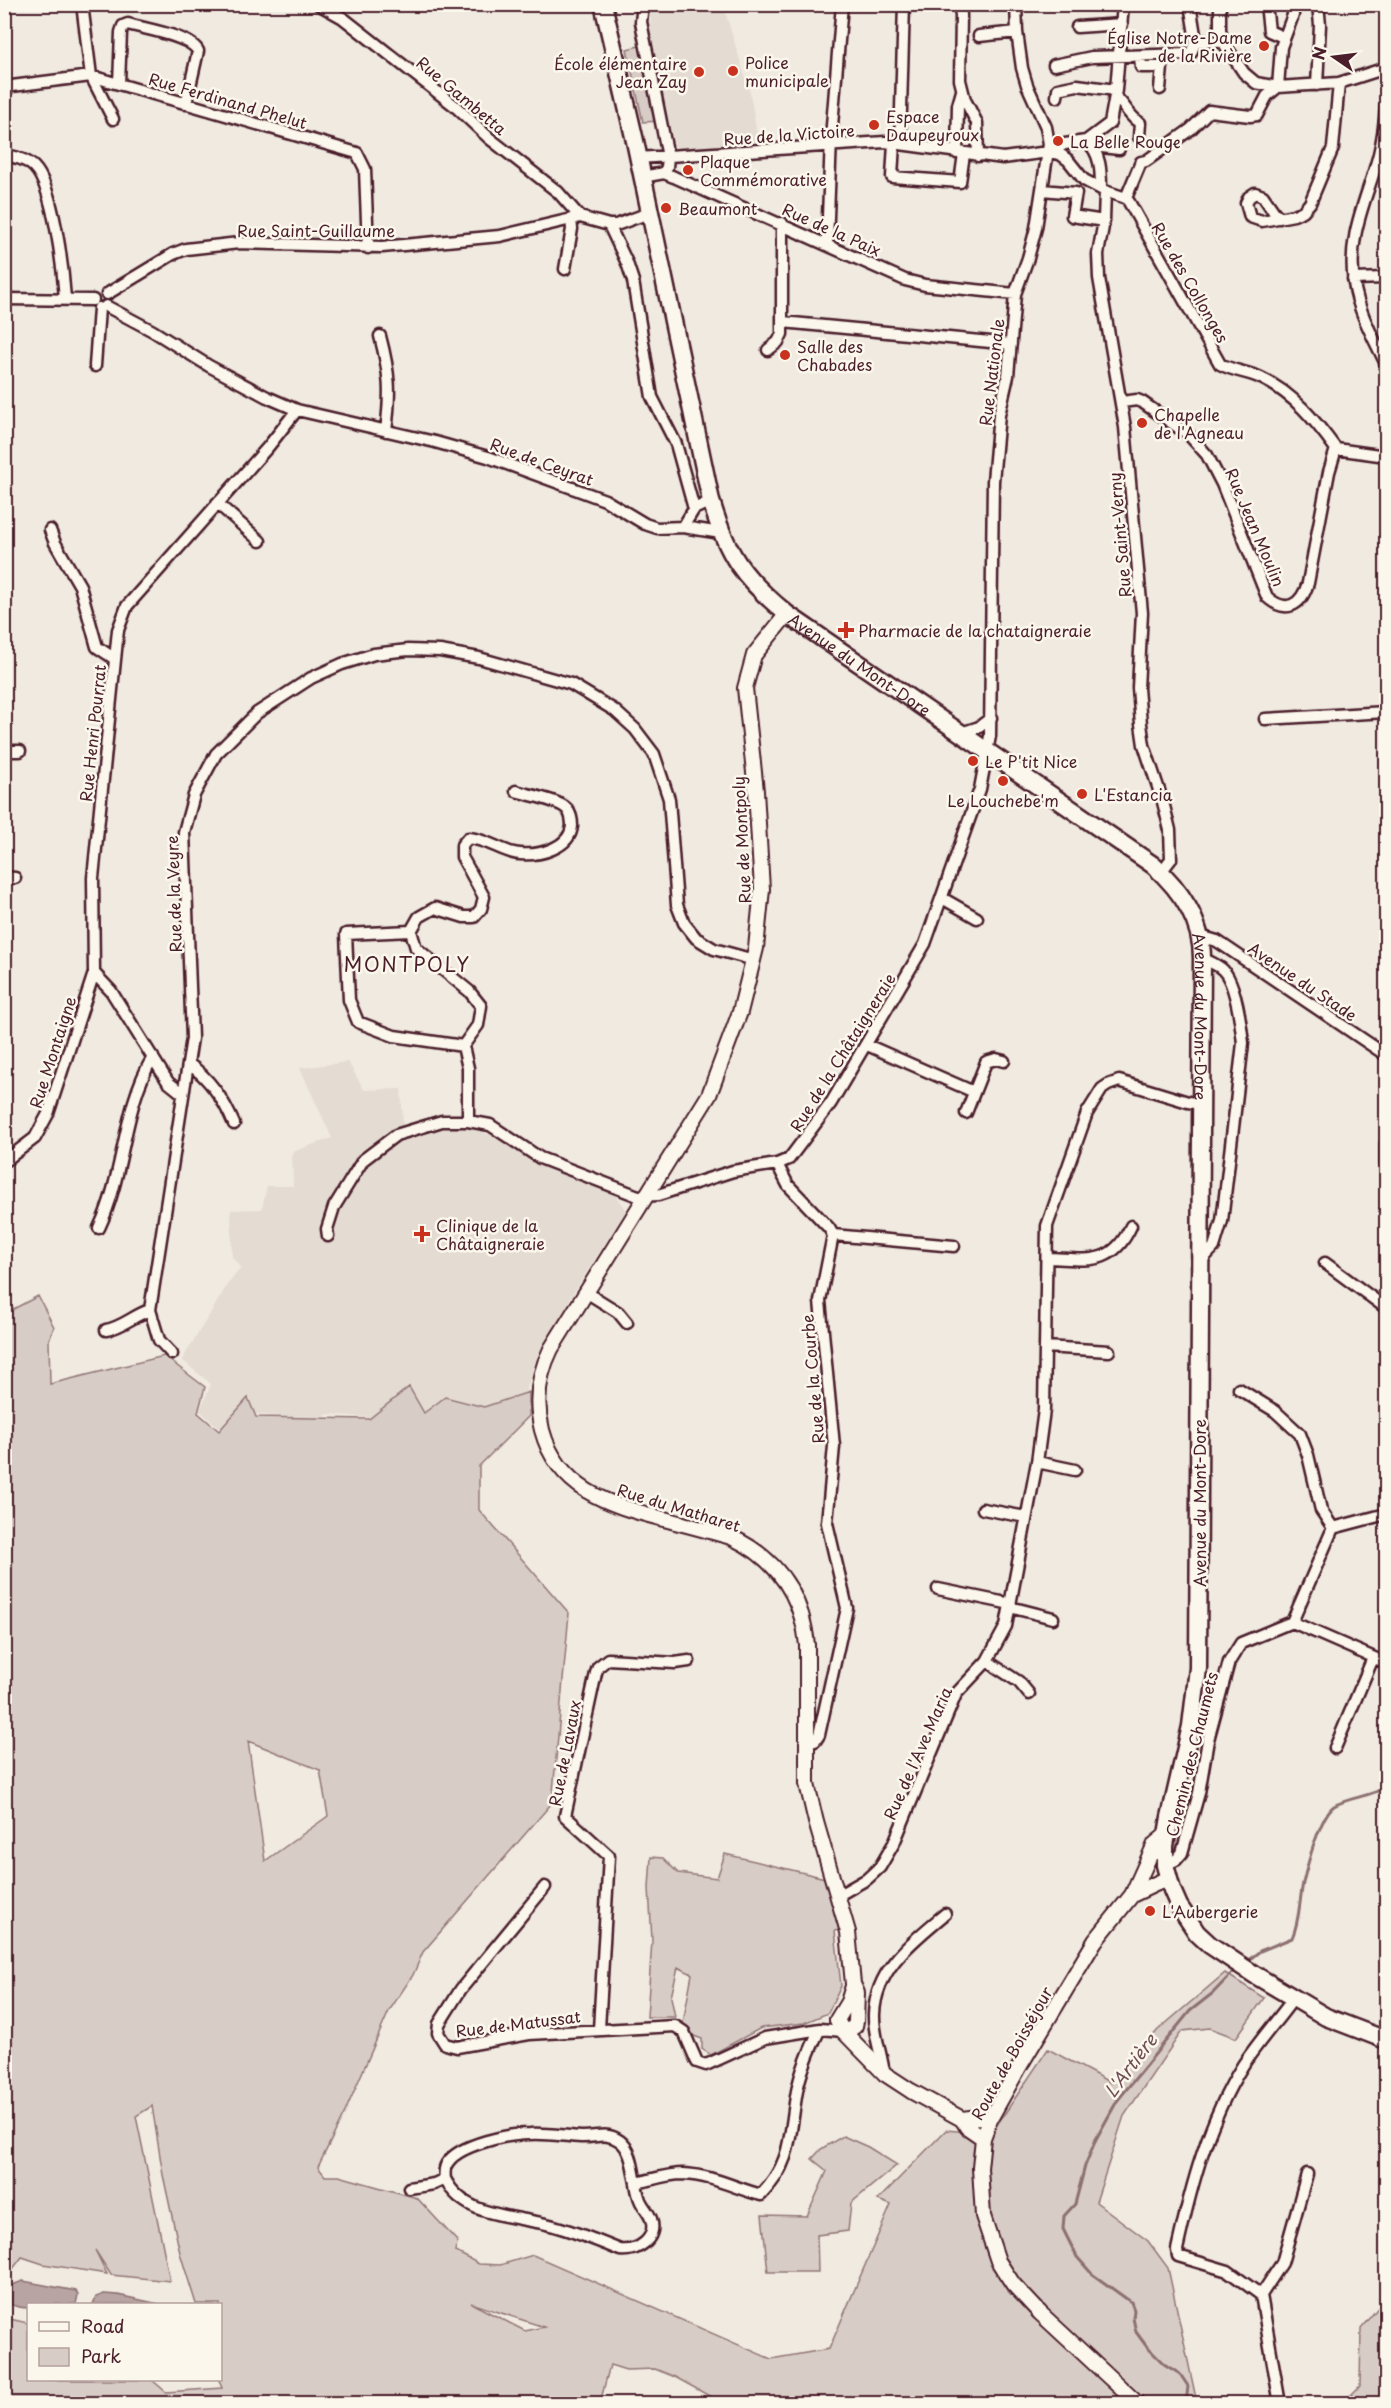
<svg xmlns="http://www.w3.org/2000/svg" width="1391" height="2408" viewBox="0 0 1391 2408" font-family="'Playpen Sans',sans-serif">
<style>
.built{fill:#e4dbd2}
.green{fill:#d8ccc6;stroke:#917678;stroke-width:1.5;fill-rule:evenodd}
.water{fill:#b8a4a2;stroke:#8c6f72;stroke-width:1.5}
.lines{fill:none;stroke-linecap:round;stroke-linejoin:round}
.stream{stroke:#8c6f72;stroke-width:3}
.minor-casing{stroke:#4a1f2b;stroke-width:15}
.tertiary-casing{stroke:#4a1f2b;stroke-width:18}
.primary-casing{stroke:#4a1f2b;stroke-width:21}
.minor{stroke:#fbf7ec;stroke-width:10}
.tertiary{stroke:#fbf7ec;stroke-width:14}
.primary{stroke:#fbf7ec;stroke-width:16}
.poi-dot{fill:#c8321e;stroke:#fbf7ec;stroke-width:2}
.labels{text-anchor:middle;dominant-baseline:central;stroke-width:5;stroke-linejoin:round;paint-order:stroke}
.poi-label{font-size:16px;fill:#4a1f2b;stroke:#fbf7ec;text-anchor:start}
.street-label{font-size:16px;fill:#4a1f2b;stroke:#fbf7ec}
.water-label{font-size:18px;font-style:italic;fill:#704e55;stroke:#fbf7ec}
.quarter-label{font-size:20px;letter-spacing:1.5px;fill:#4a1f2b;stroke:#fbf7ec}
</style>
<rect width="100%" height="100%" fill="#f0eae0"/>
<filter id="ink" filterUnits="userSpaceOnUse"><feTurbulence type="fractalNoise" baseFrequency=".0167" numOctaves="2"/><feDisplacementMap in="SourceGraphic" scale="12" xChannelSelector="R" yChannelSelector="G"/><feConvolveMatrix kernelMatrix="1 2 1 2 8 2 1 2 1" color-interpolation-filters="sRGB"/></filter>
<g filter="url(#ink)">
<!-- built -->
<path class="built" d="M649,5H723L750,93L758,141L676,150L644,26L651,21Z
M348,1062L364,1090L401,1089L403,1125L410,1134L462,1126L485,1133L505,1141L538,1165L615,1195L626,1211L569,1300V1308L537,1356L525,1395L463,1426L329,1414L316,1419L255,1414L219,1428L200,1411L211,1384L182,1360L228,1284L241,1268L232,1257L231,1210L262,1209L267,1186H293L292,1152L332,1138L300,1068Z"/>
<!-- green -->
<path class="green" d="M643,45L660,121L643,122L627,49Z
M38,1296L54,1327L49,1340L50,1384L164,1356L205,1387L198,1413L219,1431L248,1398L256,1417L369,1419L409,1387L424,1413L445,1397L484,1407L529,1392V1416L479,1466V1510L569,1613L552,1803L423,1952L413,1975L389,2011L345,2112L318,2167L325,2176H339L417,2198L457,2241L456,2252L479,2264L500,2265L533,2255L771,2359L829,2349L891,2205L878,2200L946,2130L991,2134L1048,2049L1111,2083L1158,2030L1225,1973L1264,1998L1236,2038L1210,2028L1182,2031L1124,2116L1096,2202L1148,2241L1168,2268L1197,2403H722L675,2377L655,2369L626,2370L610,2365L600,2403H5V2318L28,2323V2380H152L166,2392L222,2388L219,2380L220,2304H196L180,2253L163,2175L152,2106L136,2116L170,2281L111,2275L95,2250L107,2274L43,2264L22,2257L5,2279L4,1314ZM248,1741L320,1770L328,1816L265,1861ZM471,2303L544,2327L525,2331Z
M725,1854L825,1878L839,1930L835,1931L841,1986L828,2013L804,2023L761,2028L711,2055L702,2049V2039L694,2036L683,2023L692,1974L678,1967L671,1997L675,2017H647L652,1940L649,1888L651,1857L663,1858L678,1873L717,1878Z
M843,2136L868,2147L897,2165L851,2203L848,2231L817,2235L818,2272H768L762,2215L807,2216L827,2171L812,2159L821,2149Z
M1386,2298V2403H1343L1360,2386L1361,2328Z"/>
<!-- water -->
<path class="water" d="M23,2281L76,2291L78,2295L76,2304H28V2308C14,2307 2,2305 6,2287Z
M104,2294L118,2295L159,2304H93L96,2297Z"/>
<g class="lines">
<!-- stream -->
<path class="stream" d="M1246,1962L1260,1951L1292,1938C1300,1920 1299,1902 1303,1883C1307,1866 1320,1816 1334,1806C1349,1797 1370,1797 1386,1787
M1186,2404L1188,2386L1180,2374L1164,2364L1147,2347L1136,2332L1133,2318L1134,2310L1131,2302L1092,2274L1077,2257L1063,2229L1064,2216L1075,2204L1085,2166L1096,2139L1117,2101L1190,2011L1213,1993L1236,1969"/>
<defs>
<path id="minor" d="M82,4L91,76L113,119
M318,4L343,18L455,106L489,138L558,192L580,217
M643,4L641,22L668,157L667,167L664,173
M959,4L961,15L960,80L965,100L977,123L978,156
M1190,4L1196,41L1223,42
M1220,4V29L1223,42L1244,73L1256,83L1278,87L1339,83L1386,68
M1266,4L1269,31L1283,37
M1077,27L1122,24
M979,36L1017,32
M1140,56L1141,67H1162L1160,89
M1054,65L1092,57L1188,54L1191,53L1196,41
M119,84L121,32L123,26L128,24C145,29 191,36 198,51L186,104
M1317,85L1320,25L1318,4
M4,87L91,76L357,153L365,169L368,248
M1278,87L1281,47L1293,15V4
M1057,97L1058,89L1077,85L1116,90
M1115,97C1124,102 1127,115 1140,123L1139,137
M1386,105C1385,121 1383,138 1379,154C1367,200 1347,234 1354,283C1358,311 1374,339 1386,364
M1086,141C1101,152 1101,172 1101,189
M894,143L892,177L960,182L964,154
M900,144L904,4
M1093,146L1119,149
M1048,152L1065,144L1086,141L1110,123L1116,90L1123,4
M957,153L958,105L962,91
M4,155C15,157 26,159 34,167C54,187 63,270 65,298
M638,158L885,142L1003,158L1048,152L1060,154L1068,160L1084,180L1105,191L1126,198L1129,202L1220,364C1233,371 1248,372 1261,378C1293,393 1315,420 1336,449L1386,456
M642,177L664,173L674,177L905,280L925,285L1015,294
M1042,190L1076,193L1072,216L1104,221
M1105,191L1104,221L1098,254L1099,278L1125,427L1142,613L1138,688L1141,724L1144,745L1163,802L1170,830L1171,859L1161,872
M1126,198L1141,162L1146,161L1191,129L1209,111L1250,116L1257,115L1267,96L1278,87
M1280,218L1274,212L1263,196L1255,193L1249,197L1246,203L1250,217L1262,221L1294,215L1303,211L1310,203L1333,148L1339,83
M609,225L627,263L633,281L652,397L676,444L694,509
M827,243L831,138L842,4
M565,269L572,229L571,219
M1353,279L1386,278
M107,294L173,254L186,249L239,243L382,247L500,236L580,217L609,225H616L649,213
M4,299L93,300
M106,306L153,331L209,366L267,397L297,410L435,442L488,457L605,500L645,524L657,528L683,527L721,533
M783,322L1011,344
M380,336C390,374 391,392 386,431
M768,350L778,342L782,334V223
M95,366L99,308
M1122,402L1137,400L1142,402L1189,435L1207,455L1222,484L1267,597C1286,614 1301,606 1308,583L1329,472L1336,449
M217,503L260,541
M683,527L694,509L711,501
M50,530L55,543L80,586L97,647L115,659
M1265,719L1386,712
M961,733L979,727L991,718
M4,751H20
M4,877L15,878
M942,898L977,918
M411,931L346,934L349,1000L358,1022L394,1036L463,1046
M1200,936L1217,941L1386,1055
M867,1045L974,1092
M189,1064C210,1079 224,1100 234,1124
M183,1094L168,1082L111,991L94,973L93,878L118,630L127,606L268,447L297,410
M966,1113L986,1062L996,1059L1004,1061
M468,1121V1068L463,1046L478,1025L481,1006L469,991L416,948L411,931L419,917L435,908L464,917H474L481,909L484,897L462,857V845L468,838C488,839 503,853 520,854C539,856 570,848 572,826C572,821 571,814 567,809C559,800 528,795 516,791
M1386,1143V1164
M4,1158L6,1160L35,1138L48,1114L94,973
M777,1164L788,1185L829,1228L833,1235L820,1301L834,1446L827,1523L847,1608L819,1735L815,1741L807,1743
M99,1228C125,1174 122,1109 153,1057
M833,1235L954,1246
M328,1236L327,1229L334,1207L363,1160L396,1135L442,1121H468L490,1125L540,1158L638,1196L658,1195L733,1171L777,1164L789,1159L831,1103L925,944L980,789L990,736L993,481L999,415L1008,376L1015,294L1028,258L1036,228L1049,144L1046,127L1027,85L1022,68L1017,32L1016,4
M1047,1258C1086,1259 1112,1268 1131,1226
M1200,1262L1214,1247L1222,1221L1243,1043C1241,1025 1236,983 1223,970C1218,965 1208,961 1202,958
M1325,1263L1386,1308
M586,1292L618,1312L627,1323
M106,1330C123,1327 134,1315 150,1310
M1045,1347L1109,1351
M172,1354L159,1340L150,1310L192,1038L184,832L194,795L216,754L257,713L311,678L342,664L374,654L408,650L440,651L479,658L571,684L614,710L635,729L654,754L669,799L677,905L684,923L696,938L714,949L754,960
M1239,1389L1275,1411L1300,1434L1308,1455L1321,1510L1333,1528
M1037,1462L1075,1470
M983,1509L1026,1517
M938,1589L1011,1604
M1010,1607L1053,1618
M1292,1622L1386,1663
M987,1661L1006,1626L1037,1462L1044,1410L1047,1226L1087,1113L1102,1089L1108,1085L1119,1081L1188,1102L1201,1104
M1335,1748L1373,1658
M1165,1865L1176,1860L1182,1853L1199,1793L1208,1740L1229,1662L1241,1643L1292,1622L1333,1528L1386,1514
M545,1887L461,1989L439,2024L438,2033L445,2044L457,2047L529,2034L675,2026L684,2032L697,2062L706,2065L765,2038L820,2029L843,2031
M839,1895L867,1879L880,1867L894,1843L956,1694L987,1661L1019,1682L1029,1694
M599,2029L609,1856L565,1816L596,1673L598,1667L608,1659L675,1663L689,1661
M884,2074C882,2054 873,2034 874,2014C876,1968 913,1941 945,1914
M445,2179C464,2217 510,2215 546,2224C571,2230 596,2240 620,2250C637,2252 658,2239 651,2219C649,2213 644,2208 641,2202C638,2196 637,2190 636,2183C651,2180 668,2174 683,2174C711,2175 735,2188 761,2195C793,2162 789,2134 797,2091C801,2070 810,2049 820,2029
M409,2188L434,2184L445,2179C444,2172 444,2167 448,2162C461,2144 509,2134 530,2134C547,2133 564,2136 581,2137C595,2138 607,2131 620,2141C632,2150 633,2170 636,2183
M1261,2295L1228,2271L1178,2256L1177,2250C1191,2186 1208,2121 1243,2065C1258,2042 1277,2021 1293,1999
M1280,2404L1261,2295L1282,2263L1307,2174"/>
<path id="tertiary" d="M787,614L754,655L745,688L756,791L762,889L756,948L740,1012L709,1095L551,1349C538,1375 535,1402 542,1430C558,1489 607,1504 660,1518C683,1524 707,1530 731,1537C776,1558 802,1594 807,1645V1784L816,1822L848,1932L853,1984L857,1993L856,2021L855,2026L845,2033
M1132,1895L1168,1878
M853,1986L848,2002L837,2020L843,2031L885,2074L911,2091L962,2119L967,2127L983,2138
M962,2119L979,2117L990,2119
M1138,2404L1040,2313L1013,2284L998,2261L983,2216L980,2168L983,2138L990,2119L1018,2069L1095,1941L1132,1895L1155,1844L1166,1835"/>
<g id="primary">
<path id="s1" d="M603,4L635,141L711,501C727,555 743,578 787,614L1153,865C1180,889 1202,921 1202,958L1198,1668L1191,1726L1170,1817L1165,1846V1865L1172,1890L1179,1906L1197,1933L1210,1945L1255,1975L1326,2017L1386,2040"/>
</g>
</defs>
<!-- minor casing -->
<use href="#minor" class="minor-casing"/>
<!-- tertiary casing -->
<use href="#tertiary" class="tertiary-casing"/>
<!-- primary casing -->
<use href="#primary" class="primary-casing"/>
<!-- minor -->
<use href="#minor" class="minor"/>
<!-- tertiary -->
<use href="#tertiary" class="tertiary"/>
<!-- primary -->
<use href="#primary" class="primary"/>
</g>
</g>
<!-- markers -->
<g class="poi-dot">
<circle cx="1264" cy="46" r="6"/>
<circle cx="733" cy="71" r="6"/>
<circle cx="699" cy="72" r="6"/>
<circle cx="874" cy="125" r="6"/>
<circle cx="1058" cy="141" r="6"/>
<circle cx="688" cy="170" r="6"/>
<circle cx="666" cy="208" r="6"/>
<circle cx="785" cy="355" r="6"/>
<circle cx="1142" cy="423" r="6"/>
<path d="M843 621h6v6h6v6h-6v6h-6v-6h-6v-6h6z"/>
<circle cx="973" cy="761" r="6"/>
<circle cx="1003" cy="781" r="6"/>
<circle cx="1082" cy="794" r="6"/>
<path d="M419 1225h6v6h6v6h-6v6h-6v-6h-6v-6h6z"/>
<circle cx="1150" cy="1911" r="6"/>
</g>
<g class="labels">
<!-- poi labels -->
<g class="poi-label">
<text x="1252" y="37" text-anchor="end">Église Notre-Dame<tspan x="1252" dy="18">de la Rivière</tspan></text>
<text x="745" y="62">Police<tspan x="745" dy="18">municipale</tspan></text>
<text x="687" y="63" text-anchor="end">École élémentaire<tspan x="687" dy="18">Jean Zay</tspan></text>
<text x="886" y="116">Espace<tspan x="886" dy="18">Daupeyroux</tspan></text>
<text x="1070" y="141">La Belle Rouge</text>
<text x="700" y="161">Plaque<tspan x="700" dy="18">Commémorative</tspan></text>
<text x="678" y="208">Beaumont</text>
<text x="797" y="346">Salle des<tspan x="797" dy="18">Chabades</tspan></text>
<text x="1154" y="414">Chapelle<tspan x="1154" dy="18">de l'Agneau</tspan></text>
<text x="858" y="630">Pharmacie de la chataigneraie</text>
<text x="985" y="761">Le P'tit Nice</text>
<text x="1094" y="794">L'Estancia</text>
<text x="1003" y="800" text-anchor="middle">Le Louchebe'm</text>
<text x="436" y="1225">Clinique de la<tspan x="436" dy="18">Châtaigneraie</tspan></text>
<text x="1162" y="1911">L'Aubergerie</text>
</g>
<!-- street labels -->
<g class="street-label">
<text transform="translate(462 95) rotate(40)">Rue Gambetta</text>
<text transform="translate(228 100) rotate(16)">Rue Ferdinand Phelut</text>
<text transform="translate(789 134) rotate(-4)">Rue de la Victoire</text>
<text transform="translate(832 229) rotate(24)">Rue de la Paix</text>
<text x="316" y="230">Rue Saint-Guillaume</text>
<text transform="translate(1191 282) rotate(60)">Rue des Collonges</text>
<text transform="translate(991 372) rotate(-83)">Rue Nationale</text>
<text transform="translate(542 461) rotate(20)">Rue de Ceyrat</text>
<text transform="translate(1256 527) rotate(67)">Rue Jean Moulin</text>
<text transform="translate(1119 535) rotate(-95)">Rue Saint-Verny</text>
<text stroke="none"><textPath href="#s1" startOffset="736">Avenue du Mont-Dore</textPath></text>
<text transform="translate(92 733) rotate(-84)">Rue Henri Pourrat</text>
<text transform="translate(741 840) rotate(-93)">Rue de Montpoly</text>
<text transform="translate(173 894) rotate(-92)">Rue de la Veyre</text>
<text transform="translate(1303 981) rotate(34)">Avenue du Stade</text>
<text stroke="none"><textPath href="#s1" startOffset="1258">Avenue du Mont-Dore</textPath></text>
<text transform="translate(52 1052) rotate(-72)">Rue Montaigne</text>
<text transform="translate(842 1052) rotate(-58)">Rue de la Châtaigneraie</text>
<text transform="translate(812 1379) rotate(-95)">Rue de la Courbe</text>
<text transform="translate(1199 1503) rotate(-90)">Avenue du Mont-Dore</text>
<text transform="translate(679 1507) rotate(17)">Rue du Matharet</text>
<text transform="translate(564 1753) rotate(-79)">Rue de Lavaux</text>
<text transform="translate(917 1753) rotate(-66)">Rue de l'Ave Maria</text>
<text transform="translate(1191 1754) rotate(-76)">Chemin des Chaumets</text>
<text transform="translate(518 2023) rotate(-7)">Rue de Matussat</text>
<text transform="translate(1011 2053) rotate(-61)">Route de Boisséjour</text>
</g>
<!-- water labels -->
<g class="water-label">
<text transform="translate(1130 2065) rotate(-53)">L'Artière</text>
</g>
<!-- quarter labels -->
<g class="quarter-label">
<text x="407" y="964">MONTPOLY</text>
</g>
</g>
<!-- margin -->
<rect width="1391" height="2408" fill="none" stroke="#fbf7ec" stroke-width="24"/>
<rect x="12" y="12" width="1367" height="2384" fill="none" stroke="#4a1f2b" stroke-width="2" filter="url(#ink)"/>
<!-- legend -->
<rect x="27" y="2303" width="195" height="78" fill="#fbf7ec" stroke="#b4a19f" stroke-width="1.5"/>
<rect x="39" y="2322" width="30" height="9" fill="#fbf7ec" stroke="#b4a19f" stroke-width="1.5"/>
<text x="81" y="2333" font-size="18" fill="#4a1f2b">Road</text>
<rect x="39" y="2348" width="30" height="18" fill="#d8ccc6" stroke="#b4a19f" stroke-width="1.5"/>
<text x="81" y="2363" font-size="18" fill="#4a1f2b">Park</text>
<!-- north arrow -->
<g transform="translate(1334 57) rotate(284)" stroke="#fbf7ec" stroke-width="4.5" paint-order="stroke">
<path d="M0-4.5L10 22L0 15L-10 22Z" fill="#4a1f2b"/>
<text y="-9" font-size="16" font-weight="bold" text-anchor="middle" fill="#4a1f2b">N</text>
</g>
</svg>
